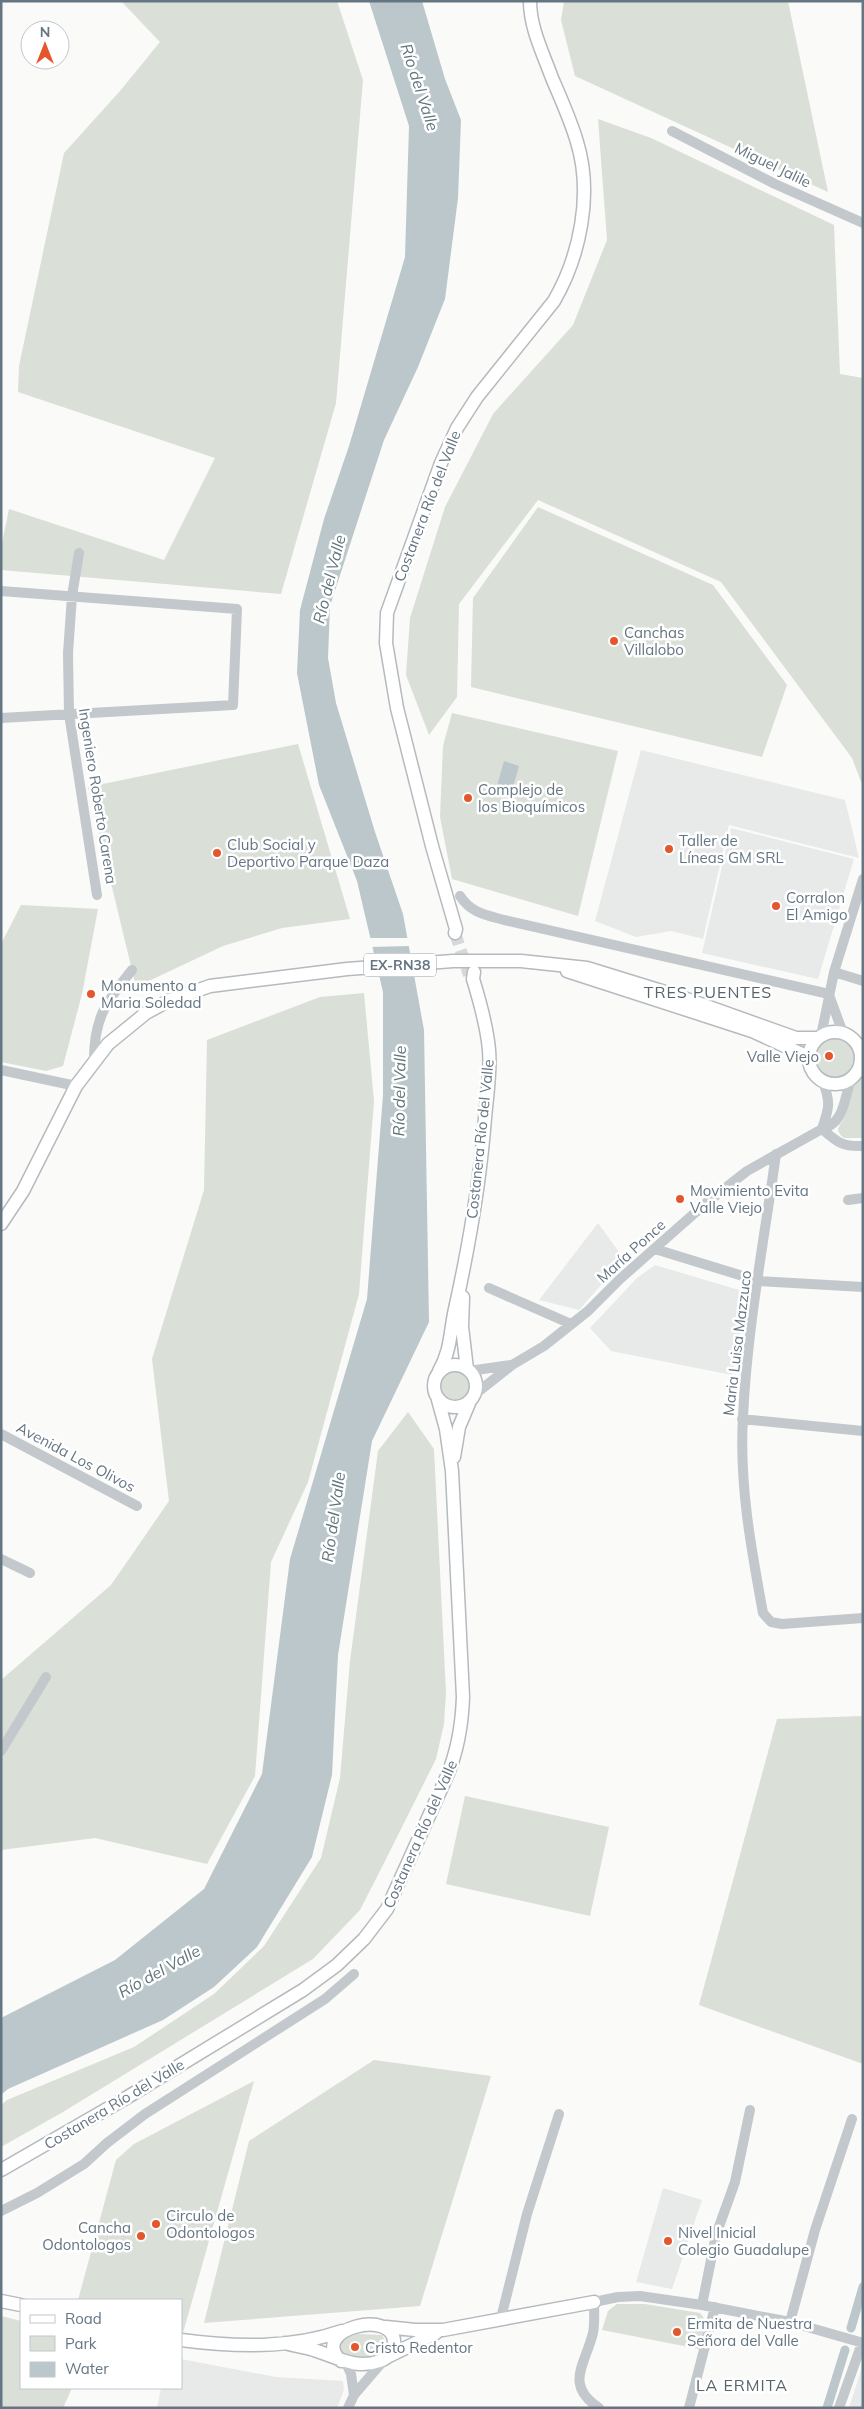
<svg xmlns="http://www.w3.org/2000/svg" width="864" height="2409" viewBox="0 0 864 2409" font-family="Mulish,sans-serif">
<style>
.built{fill:#e8e9e9}
.green{fill:#dadfd7}
.water{fill:#bbc7cb}
.pier{fill:#fafaf8}
.lines{fill:none;stroke-linecap:round;stroke-linejoin:round}
.canal{stroke:#bbc7cb;stroke-width:9}
.major-tunnel{stroke:#d5d9db;stroke-width:12;stroke-dasharray:12 6;stroke-linecap:butt}
.major-casing{stroke:#b5babe;stroke-width:15}
.minor{stroke:#c3c8cc;stroke-width:10}
.major{stroke:#fff;stroke-width:12}
.poi-dot{fill:#e4572e;stroke:#fff;stroke-width:2}
.labels{text-anchor:middle;dominant-baseline:central;stroke-width:5;stroke-linejoin:round;paint-order:stroke}
.shield{fill:#fff;stroke:#939fa8;stroke-width:1}
.shield-label{font-size:14px;font-weight:bold;fill:#657683}
.street-label{font-size:15px;fill:#657683;stroke:#fff}
.poi-label{font-size:15px;fill:#657683;stroke:#fff;text-anchor:start}
.water-label{font-size:16px;font-style:italic;fill:#60757c;stroke:#fff}
.neighbourhood-label{font-size:16px;letter-spacing:1px;fill:#57646e;stroke:#fff}
</style>
<rect width="100%" height="100%" fill="#fafaf8"/>
<!-- built -->
<path class="built" d="M641,750L845,800L859,858L729,825L703,939L671,931L636,937L595,921Z
M731,828L854,859L818,979L702,953Z
M598,1223L624,1259L579,1310L539,1300Z
M655,1265L749,1293L732,1375L611,1351L590,1328L637,1278Z
M663,2188L702,2200L672,2289L636,2282Z
M181,2359L276,2377L343,2381L344,2390L337,2408H157L161,2388H181Z
M863,2364V2408H849Z"/>
<!-- green -->
<path class="green" d="M121,1H337L363,80L336,403L281,594L1,570V548L9,509L164,560L215,458L18,392L19,366L64,153L120,91L160,42Z
M564,1H788L828,192L575,76L561,20Z
M598,119L651,138L834,225L840,374L863,378V787L852,758L721,582L538,500L459,604L457,697L429,735L406,675L410,618L445,507L493,414L573,325L607,240Z
M538,507L713,585L787,685L762,757L471,687L473,598Z
M452,713L618,751L578,916L452,879L440,817L443,746Z
M298,744L350,919L282,928L223,946L136,987L88,787Z
M21,905L98,909L82,994L63,1066L46,1071L1,1062V944Z
M364,993L374,1101L359,1294L308,1482L271,1562L255,1776L207,1864L95,1838L1,1850V1680L111,1585L169,1501L152,1359L204,1190L207,1040L320,997Z
M816 1058a19 19 0 1 1 38 0a19 19 0 1 1-38 0Z
M863,1077V1138H844C841,1135 838,1133 838,1129C839,1125 842,1122 844,1118C851,1104 844,1084 863,1077Z
M438 1386a17 17 0 1 1 34 0a17 17 0 1 1-34 0Z
M408,1412L434,1449L446,1693L444,1724L436,1759L383,1865L360,1910L313,1959L63,2112L1,2147V2105L7,2100L134,2047L214,1994L264,1946L321,1858L340,1778L350,1661L378,1451Z
M863,1716V2064L699,2005L777,1719Z
M465,1796L609,1827L590,1916L446,1884Z
M374,2060L491,2076L420,2306L204,2323L249,2141Z
M254,2081L183,2333H181V2300H78L116,2160L134,2144Z
M617,2304H645L700,2313L708,2323L699,2349L602,2330L608,2311Z
M1,2316L21,2321V2388H72L63,2408H1Z
M358,2334L382,2335L387,2344L385,2351C375,2359 356,2360 345,2357L340,2348C341,2337 349,2336 358,2334Z"/>
<!-- water -->
<path class="water" d="M369,1H422L445,79L461,120L458,198L445,299L418,367L384,440L330,606L328,658L336,703L375,832L403,914L424,1030L429,1322L372,1441L338,1655L332,1775L312,1857L257,1947L214,1987L163,2020L8,2089L1,2095V2018L115,1960L204,1889L262,1774L290,1559L367,1299L383,1095V992L357,881L319,785L297,673L300,610L324,519L349,446L405,257L409,126Z
M504,761L519,766L510,797L495,793Z"/>
<!-- pier -->
<path class="pier" d="M368,938H410L411,946L370,947Z
M412,953L416,974L377,977L372,956Z"/>
<g class="lines">
<!-- canal -->
<path class="canal" d="M851,2328L863,2287
M827,2408L845,2350"/>
<!-- major-tunnel -->
<path class="major-tunnel" d="M455,933L469,975"/>
<defs>
<path id="major" d="M455,933L456,929L432,846L397,708L386,643L387,613L441,463L457,428L477,397L554,301C580,256 593,194 577,142C571,121 561,99 552,78C543,53 530,28 530,1
M567,971L752,1031L802,1054L809,1060
M809 1058a26 26 0 1 1 52 0a26 26 0 1 1-52 0Z
M1,1224L23,1191L76,1086L108,1044L146,1013L170,1000L210,986L347,969L453,961H521L587,968L681,997L796,1038H818
M463,1297L462,1327L467,1369
M434 1386a21 21 0 1 1 42 0a21 21 0 1 1-42 0Z
M439,1371C451,1351 450,1331 455,1309C469,1246 480,1183 485,1118C487,1095 491,1072 489,1050C487,1026 480,1002 473,979L474,972
M454,1457L459,1427L470,1401
M1,2170L126,2098L303,1990L337,1965L364,1939L387,1909L447,1776C458,1750 462,1725 463,1697L452,1471L446,1429L438,1400
M1,2301L21,2305
M386,2327L415,2330H443L594,2302
M181,2340C234,2347 291,2349 342,2331
M285,2343C295,2346 305,2347 314,2350C337,2357 356,2370 380,2361C388,2358 393,2352 394,2344C397,2307 307,2329 341,2361
M387,2357L436,2333"/>
</defs>
<!-- major casing -->
<use href="#major" class="major-casing"/>
<!-- minor -->
<path class="minor" d="M672,131L775,184L863,223
M79,553L72,596L68,653L69,714L97,895
M1,591L237,609L233,705L1,718
M460,896C471,913 486,915 504,920L829,994
M834,972L863,981
M829,995L843,1033
M821,1036L834,972L863,879
M94,1060C94,1018 106,1002 132,970
M1,1070L76,1086
M822,1129C829,1108 831,1103 823,1082
M822,1129C837,1142 842,1147 863,1146
M776,1154C764,1241 747,1329 743,1417C739,1483 751,1548 763,1613L771,1622L782,1624L863,1618
M848,1200L863,1198
M655,1249L759,1281L863,1287
M489,1288L571,1324
M469,1371L511,1365
M474,1395L512,1365L544,1346L588,1311L620,1279L705,1204L747,1171L822,1129C845,1123 844,1098 851,1079
M742,1419L863,1431
M1,1434L137,1506
M1,1559L30,1573
M1,1751L46,1677
M1,2211L37,2193L84,2164L107,2143L145,2114L325,1999L354,1974
M702,2305L716,2235L735,2182L750,2110
M501,2318L527,2214L559,2114
M790,2322L815,2230L852,2119
M346,2363L351,2374L354,2395
M348,2408L354,2395L384,2360
M599,2408C564,2385 585,2365 593,2333C595,2323 594,2312 594,2302L618,2297L640,2296L702,2305L790,2322L863,2343
M689,2408L715,2307
M839,2408L862,2343"/>
<!-- major -->
<use href="#major" class="major"/>
</g>
<!-- markers -->
<g class="poi-dot">
<circle cx="614" cy="641" r="5"/>
<circle cx="468" cy="798" r="5"/>
<circle cx="669" cy="849" r="5"/>
<circle cx="217" cy="853" r="5"/>
<circle cx="776" cy="906" r="5"/>
<circle cx="91" cy="994" r="5"/>
<circle cx="829" cy="1056" r="5"/>
<circle cx="680" cy="1199" r="5"/>
<circle cx="156" cy="2224" r="5"/>
<circle cx="141" cy="2236" r="5"/>
<circle cx="668" cy="2241" r="5"/>
<circle cx="677" cy="2332" r="5"/>
<circle cx="355" cy="2347" r="5"/>
</g>
<g class="labels">
<!-- shield labels -->
<rect class="shield" x="364" y="953.5" width="72" height="23" rx="4"/>
<g class="shield-label">
<text x="400" y="965">EX-RN38</text>
</g>
<!-- street labels -->
<g class="street-label">
<text transform="translate(773 165) rotate(26)">Miguel Jalile</text>
<text transform="translate(427 506) rotate(-69)">Costanera Río del Valle</text>
<text transform="translate(98 796) rotate(81)">Ingeniero Roberto Carena</text>
<text transform="translate(480 1139) rotate(-84)">Costanera Río del Valle</text>
<text transform="translate(631 1251) rotate(-42)">María Ponce</text>
<text transform="translate(737 1343) rotate(-83)">Maria Luisa Mazzuco</text>
<text transform="translate(76 1457) rotate(28)">Avenida Los Olivos</text>
<text transform="translate(420 1834) rotate(-66)">Costanera Río del Valle</text>
<text transform="translate(114 2104) rotate(-31)">Costanera Río del Valle</text>
</g>
<!-- poi labels -->
<g class="poi-label">
<text x="624" y="632">Canchas<tspan x="624" dy="17">Villalobo</tspan></text>
<text x="478" y="789">Complejo de<tspan x="478" dy="17">los Bioquímicos</tspan></text>
<text x="679" y="840">Taller de<tspan x="679" dy="17">Líneas GM SRL</tspan></text>
<text x="227" y="844">Club Social y<tspan x="227" dy="17">Deportivo Parque Daza</tspan></text>
<text x="786" y="897">Corralon<tspan x="786" dy="17">El Amigo</tspan></text>
<text x="101" y="985">Monumento a<tspan x="101" dy="17">Maria Soledad</tspan></text>
<text x="819" y="1056" text-anchor="end">Valle Viejo</text>
<text x="690" y="1190">Movimiento Evita<tspan x="690" dy="17">Valle Viejo</tspan></text>
<text x="166" y="2215">Circulo de<tspan x="166" dy="17">Odontologos</tspan></text>
<text x="131" y="2227" text-anchor="end">Cancha<tspan x="131" dy="17">Odontologos</tspan></text>
<text x="678" y="2232">Nivel Inicial<tspan x="678" dy="17">Colegio Guadalupe</tspan></text>
<text x="687" y="2323">Ermita de Nuestra<tspan x="687" dy="17">Señora del Valle</tspan></text>
<text x="365" y="2347">Cristo Redentor</text>
</g>
<!-- water labels -->
<g class="water-label">
<text transform="translate(420 87) rotate(72)">Río del Valle</text>
<text transform="translate(329 579) rotate(-76)">Río del Valle</text>
<text transform="translate(399 1091) rotate(-89)">Río del Valle</text>
<text transform="translate(333 1517) rotate(-82)">Río del Valle</text>
<text transform="translate(159 1971) rotate(-29)">Río del Valle</text>
</g>
<!-- neighbourhood labels -->
<g class="neighbourhood-label">
<text x="708" y="992">TRES PUENTES</text>
<text x="742" y="2385">LA ERMITA</text>
</g>
</g>
<!-- border -->
<rect width="864" height="2409" fill="none" stroke="#657683" stroke-width="5"/>
<!-- legend -->
<rect x="20" y="2299" width="162" height="90" fill="#ffffff" stroke="#c1c8cd"/>
<rect x="30" y="2315" width="25" height="8" fill="#ffffff" stroke="#c1c8cd"/>
<text x="65" y="2324" font-size="15" fill="#657683">Road</text>
<rect x="30" y="2336" width="25" height="15" fill="#dadfd7" stroke="#c1c8cd"/>
<text x="65" y="2349" font-size="15" fill="#657683">Park</text>
<rect x="30" y="2362" width="25" height="15" fill="#bbc7cb" stroke="#c1c8cd"/>
<text x="65" y="2374" font-size="15" fill="#657683">Water</text>
<!-- north arrow -->
<g transform="translate(45 45)"><circle r="24" fill="#ffffff" stroke="#c1c8cd"/>
<path d="M0-4L9 19L0 12L-9 19Z" fill="#e4572e"/>
<text y="-8" font-size="14" font-weight="bold" text-anchor="middle" fill="#657683">N</text>
</g>
</svg>
